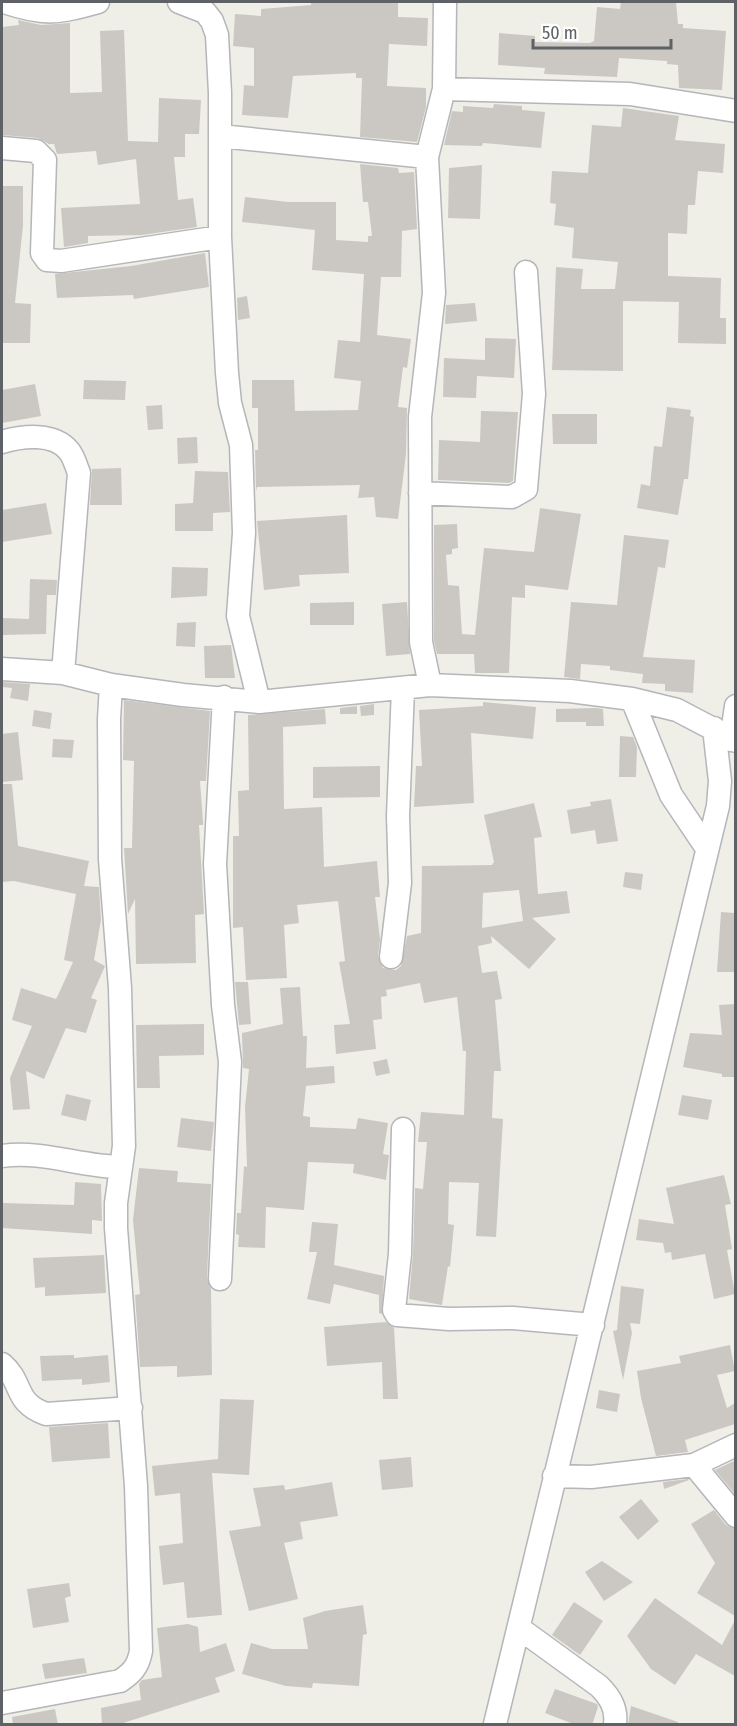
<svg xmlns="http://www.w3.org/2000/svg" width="737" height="1726" viewBox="0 0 737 1726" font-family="'Fira Sans Condensed',sans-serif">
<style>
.building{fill:#cbc8c4;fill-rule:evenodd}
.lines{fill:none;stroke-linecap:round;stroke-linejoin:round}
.minor-casing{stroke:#b4b6ba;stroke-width:25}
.minor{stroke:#fff;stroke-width:22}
</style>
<rect width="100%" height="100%" fill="#efeee7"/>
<!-- building -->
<path class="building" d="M311,2H398V17L428,18L427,46L389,44L387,86L426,88V107L417,142L360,137L362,78H356V73L293,76L288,118L242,115L244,85L254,86V48L233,46L235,14L261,16V9L311,5Z
M621,2H676L678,24H683V28L726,31L722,90L679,88L678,65L667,64V61L619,58L617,77L544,74L545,68L498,65L499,33L535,36V42L590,43L594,41L597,7L620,9Z
M18,20L41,25L70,23V93L102,92L100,31L124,30L128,141L158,142L159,98L201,100L199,134H185V157H174L178,200L193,198L197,227L142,235L88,236V243L64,247L61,208L140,204L136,159L98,165L96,151L57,154L54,144H49L38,138L2,135V27L19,25Z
M494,104L522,106V110L545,112L541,148L483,143L482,146L444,145L452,111L463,112V106L493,108Z
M623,108L679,116L675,140L725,144L723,173L698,171L695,205H688L687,234L668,233V276L721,278L720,318H726V344L678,343L679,302L623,301V371L552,370L556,267L583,269L581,289H615L618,262L572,258L574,228L554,225L556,204L550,203L552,171L588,173L592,125L621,127Z
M360,164L398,168L399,173L414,172L417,229L402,231L401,277H381L377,335L411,339L407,368L403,367L398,407L407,408L406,454L398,519L376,517L374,497L358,498L360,485L257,487L256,491L255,450H258V408H252V380H294L295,411L358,410L361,381L334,378L338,340L360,342L364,274L312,270L315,230L242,222L245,197L288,202H336V240L368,242V236H372L368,202H363Z
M482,165L480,219L448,218L449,168Z
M2,186H23V225L15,303L31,304L30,343H2Z
M205,253L209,287L134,299L133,295L57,298L55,274L131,266Z
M247,296L250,318L238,320L237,298Z
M475,303L477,321L445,324L446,305Z
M485,338L516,339L514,378L477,376L476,398L443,397L444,358L485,360Z
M84,380L126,381L125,400L83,399Z
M35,384L41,416L2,423V390Z
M162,405L163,429L148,430L146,406Z
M667,407L691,410L690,416L694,417L688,479H684L678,515L637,508L641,484L650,486L654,446L662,447Z
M481,411L518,412L513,481L509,483L438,480L439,440L480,442Z
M552,414H597V444H553Z
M197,437L198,463L178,464L177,438Z
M121,468L122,505H90L92,469Z
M195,471L228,472L230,512L213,513V531H175V504L193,503Z
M46,503L52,534L2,542V510Z
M540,508L581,514L568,590L525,585V598L512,597L509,673H475L474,654H437L434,641V525L457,524L458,548L452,549V554L446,555L448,585L459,586L462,634L475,635L484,548L534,552Z
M347,515L349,573L299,575L300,586L264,590L257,521Z
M624,535L669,540L665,568L658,567L643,657L695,660L693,693L665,691V684L642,683L643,674L610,670V666L581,664L580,679L564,677L571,602L617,605Z
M172,567L208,568L207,596L171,598Z
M30,579L57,580L56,595H47L46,634L2,635V618L29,619Z
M354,602V625H310V603Z
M407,602L410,654L386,656L382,604Z
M196,622L195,647L176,646L177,623Z
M231,645L235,678H205L204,646Z
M2,682L30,684L28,701L10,698L12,688L2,687Z
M124,700L210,711L206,781H200L203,822V825H199L204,914L195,915L196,963L136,964L135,899L128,914L124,848H132L134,761L123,760Z
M483,702L536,707L533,739L471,733L474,803L414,807L416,766H422L419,710L483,706Z
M374,704V715L361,716L360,706Z
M357,706V714H340V708Z
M596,708L603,709L604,726H586V722H556V709Z
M325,709L326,724L283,727L284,809L322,807L324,867L377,861L380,897H375L380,939L378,956L383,968L396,970L401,966L407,936L421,933L422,866L492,865L494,862L484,815L534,803L542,837L534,838L538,894L567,891L570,913L532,918L556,939L529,969L491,936L492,943L478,946L482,973L497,971L502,999L495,1000L501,1071H494L492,1118L503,1119L496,1237L476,1236L479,1183L449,1182L448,1224L454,1225L450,1267L448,1266L442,1305L409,1299L413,1254L415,1188L423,1189L427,1142H418L421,1112L464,1115L466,1051H463L457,997L424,1003L420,983L386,990L387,996L381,997L382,1019L373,1020L376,1049L336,1054L334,1025L350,1024L339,962L345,961L338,901L297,905L299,923L284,925L287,978L246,980L243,927L233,928V836H239L238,791L249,790L248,715ZM519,890L523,921L482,928L483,893Z
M34,710L52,713L50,729L32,726Z
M18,732L23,780L2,782V734Z
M620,736L633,737L637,747L636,777H619Z
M53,739L74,740L72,758L52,757Z
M380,766V797L313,798V767Z
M2,784H12L18,846L89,861L84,886L99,887L101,920L94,960L105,966L91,998L97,1000L86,1033L66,1028L44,1079L26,1071L30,1109L13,1110L10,1078L32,1026L12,1020L21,988L56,999L59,993L73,962L64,960L76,894L14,881L2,882Z
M611,799L618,841L597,844L595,830L571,834L567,810L591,806L590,802Z
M625,872L643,874L641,890L623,887Z
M721,912L735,913V972H717Z
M235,982H248L251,1024L239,1025Z
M300,987L303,1036H307L306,1068L334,1066L335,1083L306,1086L303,1116L310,1117V1127L356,1129L358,1118L388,1123L383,1154L389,1155L386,1180L353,1173L354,1164L308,1162L304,1210L266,1207L265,1248L238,1247L239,1235L236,1234L237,1213H241L244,1166L247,1167L245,1107L249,1069L243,1068L242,1033L283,1024L280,988Z
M735,1004V1077H722V1074L683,1067L690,1033L722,1035L719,1005Z
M204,1024V1055L159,1056L160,1088H137L136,1025Z
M387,1059L390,1073L376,1076L373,1062Z
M66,1094L91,1100L86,1121L61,1115Z
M682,1095L712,1100L708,1120L678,1115Z
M181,1118L214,1122L211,1151L177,1147Z
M139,1168L178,1171L177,1182L211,1184L207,1278L211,1288L212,1375L177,1377V1366L140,1367L135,1295L140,1294L133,1220Z
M724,1175L731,1204L725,1205L732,1249L727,1250L735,1294L714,1299L705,1254L672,1260L671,1252L665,1253L663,1243L636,1240L639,1219L674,1224L666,1188Z
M75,1182L101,1184L102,1221L92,1220V1234L2,1228V1203L74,1205Z
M312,1222L338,1224L334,1265L384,1276L382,1314L379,1313V1295L334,1284L330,1304L307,1299L317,1252H309Z
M104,1255L106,1293L45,1296V1287L35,1288L33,1258Z
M621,1286L644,1289L640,1324L630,1323L632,1333L623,1380L613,1331L617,1330Z
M386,1322L394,1328L398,1399H383L382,1362L327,1366L324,1327Z
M730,1345L735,1371L717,1375L727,1408L735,1403V1424L685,1440L688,1452L656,1456L641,1398L637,1371L681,1363L679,1356Z
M74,1355V1358L108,1355L110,1382L82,1385V1379L42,1381L40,1356Z
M599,1390L620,1394L617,1412L596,1408Z
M220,1399L254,1400L249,1475L212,1473L222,1615L187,1618L184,1582L163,1585L159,1546L183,1543L180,1493L155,1496L152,1466L218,1459Z
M108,1423L110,1458L52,1462L49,1427Z
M411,1457L413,1487L382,1490L379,1460Z
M734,1461L735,1463V1494L715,1470Z
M689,1480L664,1489L663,1482L688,1479Z
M332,1482L338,1516L300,1522L303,1539L284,1543L298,1599L249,1611L229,1531L261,1526L253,1488L284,1485L285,1490Z
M641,1499L659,1521L638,1540L619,1517Z
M714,1510L726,1525L735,1529V1616L697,1593L715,1563L691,1524Z
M602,1561L633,1582L604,1601L585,1572Z
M69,1583L71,1596L65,1598L69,1622L33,1628L27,1589Z
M655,1598L722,1645L735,1620V1676L696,1654L675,1685L651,1669L627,1636Z
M574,1602L603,1621L580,1655L552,1635Z
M363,1605L367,1634L363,1635L359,1686L313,1683L312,1688L286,1686L242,1674L251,1643L272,1649H308L303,1618L325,1611Z
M188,1624L198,1627L200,1652L226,1643L235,1671L215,1678L220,1692L117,1725H102L101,1708L141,1700L139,1684L142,1680L162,1677L157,1628Z
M84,1658L87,1673L45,1679L42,1664Z
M555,1689L597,1704L598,1707L592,1725H576L545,1713Z
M631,1706L678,1722L677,1725H628Z
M55,1709L58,1725H13L12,1717Z"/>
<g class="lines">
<defs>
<path id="minor" d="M4,2C46,16 57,13 98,2
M179,2L205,12L212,21L217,35L220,93V237L227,373L230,403L241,445L244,533L238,616L259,702
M444,89L630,94L736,111
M220,136L427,157
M2,148L36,151L45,160L42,253L47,260L61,261L220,237
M2,442C22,436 54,432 69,451C74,457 76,466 79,473L63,673
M420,493L512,497L526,489L534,394L526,272
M2,669L63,673L111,685L183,695L259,702L430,685L570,691L632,699L677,710L736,741
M430,685L421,642L420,417L434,293L427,157L444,89L445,2
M632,699L671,795L706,847
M731,740L736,706
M391,957L400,883L398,816L403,688
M403,1129L400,1254L394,1310L397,1315L449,1319L513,1318L593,1325
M2,1156C43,1150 81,1167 121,1167
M220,1279L230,1062L223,1005L215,864L224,697
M2,1364C24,1383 13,1402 46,1414L131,1408
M694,1465L736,1516
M554,1476L591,1477L694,1465L736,1445
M519,1628L599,1686C610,1697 617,1708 615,1724
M2,1703L120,1681C132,1673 138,1667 141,1651L136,1486L116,1228V1203L124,1146L120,988L110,859L109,719L111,685
M495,1724L718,806L720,781L714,728"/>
</defs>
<!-- minor casing -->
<use href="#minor" class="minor-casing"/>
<!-- minor -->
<use href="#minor" class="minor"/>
</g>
<!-- border -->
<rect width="737" height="1726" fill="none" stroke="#5e6166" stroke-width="6"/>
<!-- scale -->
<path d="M533 39v9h138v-9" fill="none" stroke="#5e6166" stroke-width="3"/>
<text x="542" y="39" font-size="18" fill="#5e6166" stroke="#ffffff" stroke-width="4.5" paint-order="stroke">50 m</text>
</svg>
